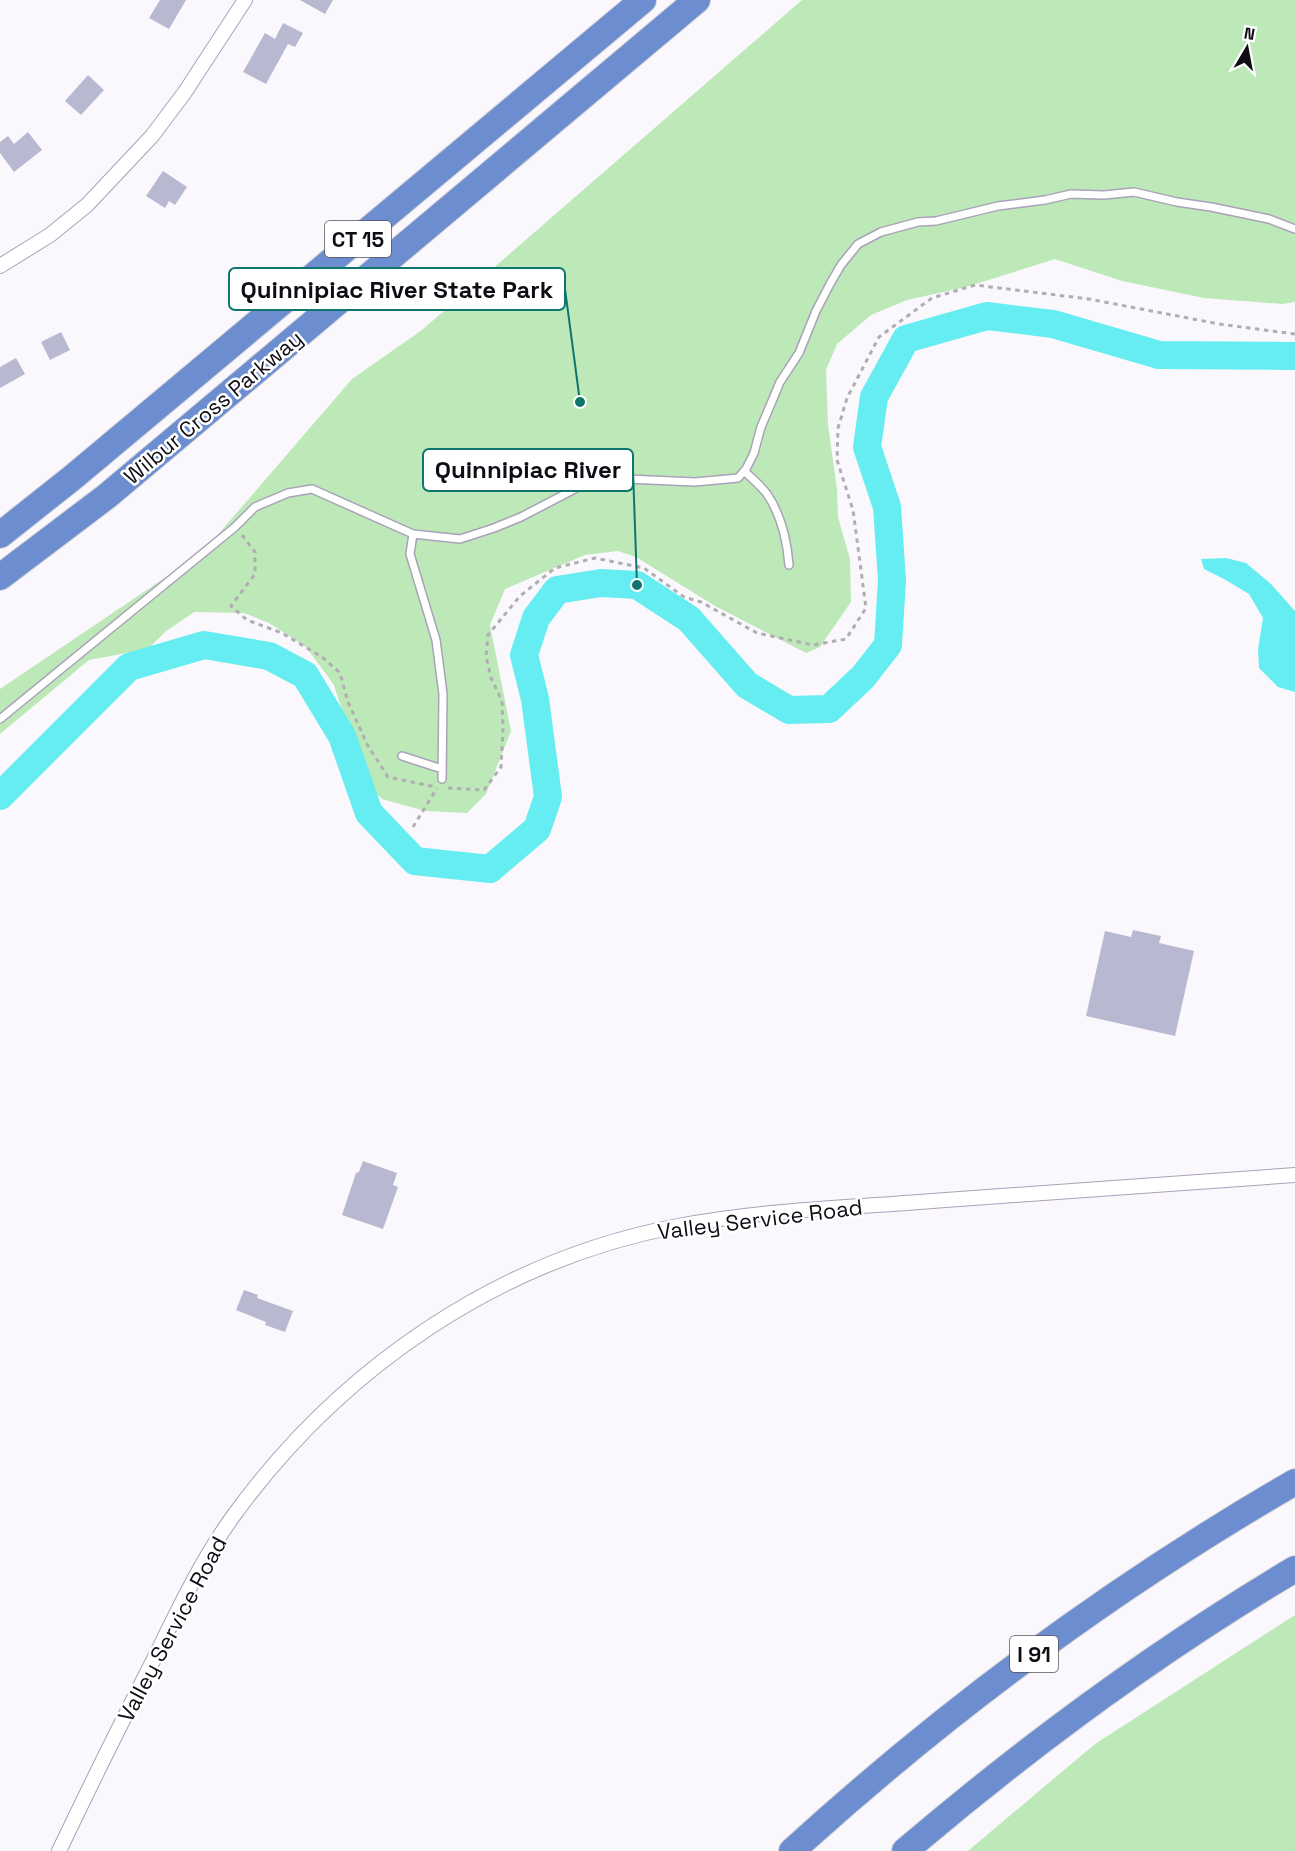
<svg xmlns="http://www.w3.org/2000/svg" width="1295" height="1851" viewBox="0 0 1295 1851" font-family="'Space Grotesk',sans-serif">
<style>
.green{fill:#bde8b8}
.water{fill:#66edf1}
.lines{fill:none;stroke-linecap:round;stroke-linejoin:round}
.river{stroke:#66edf1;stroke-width:28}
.building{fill:#b8b8d1}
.service-casing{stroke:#aaa2b9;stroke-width:10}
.minor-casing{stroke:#aaa2b9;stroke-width:16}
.motorway-casing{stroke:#d4d3d5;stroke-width:28}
.path{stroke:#b0adb3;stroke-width:3;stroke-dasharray:4.5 4.5;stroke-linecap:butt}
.service{stroke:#fff;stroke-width:7}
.minor{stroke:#fff;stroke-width:14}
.motorway{stroke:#6c8ed1;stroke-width:26}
.labels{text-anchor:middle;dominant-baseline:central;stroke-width:5;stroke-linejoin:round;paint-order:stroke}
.shield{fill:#fff;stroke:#57555a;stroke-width:1.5}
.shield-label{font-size:21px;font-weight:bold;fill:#0f0c14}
.street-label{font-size:22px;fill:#0f0c14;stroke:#fff}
.leader{fill:none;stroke:#0f766e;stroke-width:2}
.callout-dot{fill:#0f766e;stroke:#fff;stroke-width:2}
.callout{fill:#fff;stroke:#0f766e;stroke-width:2}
.callout-label{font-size:24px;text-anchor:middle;font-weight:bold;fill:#0f0c14}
</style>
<rect width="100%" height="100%" fill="#faf8fd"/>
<!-- green -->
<path class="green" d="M802,0H1295V302L1283,304L1204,298L1122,281L1055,259L966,287L907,300L871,315L837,344L826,370L828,425L837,489L838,517L850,559L851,602L820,647L806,653L715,606L636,557L618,551L585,555L505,589L490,625L511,731L486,794L467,813L425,811L382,799L365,783L334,685L306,647L269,623L244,613L194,612L165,632L148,649L89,660L0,734V689L203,552L352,379L422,330Z
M1295,1615V1851H968L1095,1744Z"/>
<!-- water -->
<path class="water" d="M1226,558L1246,563L1271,584L1295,611V692L1278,687L1259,668L1258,649L1263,618L1249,594L1224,579L1204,569L1201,559Z"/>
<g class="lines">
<!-- river -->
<path class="river" d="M0,796L129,667L204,645L269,656L305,675L342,736L369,813L415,861L490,869L537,829L548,797L535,699L524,655L536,618L557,590L601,583L637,585L689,619L747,685L789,710L829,709L863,677L888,645L892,580L887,507L867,447L874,397L906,339L987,316L1053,324L1159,355L1295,356"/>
</g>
<!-- building -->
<path class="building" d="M160,0H186L169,29L149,18Z
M300,0H333L325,14Z
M283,23L303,33L295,47L288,44L266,84L243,72L265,33L275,39Z
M88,75L104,90L81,115L65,101Z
M28,132L42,150L14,172L0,153V142L8,136L14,144Z
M163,171L187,187L175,205L169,201L165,208L146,196Z
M61,332L70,350L50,360L41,342Z
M16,358L25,374L0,388V367Z
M1133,930L1161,936L1159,943L1194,951L1175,1036L1086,1016L1105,931L1131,937Z
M363,1161L397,1173L393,1185L398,1187L383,1229L342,1215L356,1173L359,1172Z
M244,1290L258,1295L257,1298L293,1311L285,1332L265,1325L266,1322L236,1310Z"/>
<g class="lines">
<defs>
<path id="service" d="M744,471C752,478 761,486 767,494C782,516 787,540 789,565
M413,534L410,554L436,640L443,694L442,779
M0,719L235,527L255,507L288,493L312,489L413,534L460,539L494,528L521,517L590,481L605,478L695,482L738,478L746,469L754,453L761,427L770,406L780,382L799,353L816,311L830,284L841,265L858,244L881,232L918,222L936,221L998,206L1045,200L1071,194L1104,195L1134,192L1177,202L1211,207L1269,219L1295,229
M402,756L442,769"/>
<path id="minor" d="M0,266L50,235L87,205L152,136L185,92L245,0
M59,1851C90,1786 122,1721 155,1657C179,1608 202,1559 234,1515C341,1368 498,1260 678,1226C761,1210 847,1208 932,1201C1053,1192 1174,1184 1295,1175"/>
<path id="motorway" d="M0,535L72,478L643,0
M0,577L107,496L697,0
M792,1851C946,1711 1115,1586 1295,1482
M905,1851C1027,1747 1157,1651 1295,1569"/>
</defs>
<!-- service casing -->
<use href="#service" class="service-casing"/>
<!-- minor casing -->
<use href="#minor" class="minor-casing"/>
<!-- motorway casing -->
<use href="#motorway" class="motorway-casing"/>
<!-- path -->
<path class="path" d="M242,535L255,552V574L231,606L247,620L282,633L322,657L340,673L348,702L368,746L388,777L436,787
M448,788L484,790L501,767L503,729L502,701L491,678L486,656L488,635L520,596L555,568L595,558L644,568L684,597L701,602L757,633L813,645L846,639L866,608L853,510L837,460L838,428L847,398L879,337L932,298L975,285L1089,299L1219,324L1295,334
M413,827L437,788"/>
<!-- service -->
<use href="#service" class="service"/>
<!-- minor -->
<use href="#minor" class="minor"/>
<!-- motorway -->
<use href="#motorway" class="motorway"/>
</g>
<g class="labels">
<!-- shield labels -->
<g class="shield">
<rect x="325" y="221" width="66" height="36" rx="4.5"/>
<rect x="1010" y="1636" width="48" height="36" rx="4.5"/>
</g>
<g class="shield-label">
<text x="358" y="239">CT 15</text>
<text x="1034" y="1654">I 91</text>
</g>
<!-- street labels -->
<g class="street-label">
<text transform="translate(213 407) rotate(-40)">Wilbur Cross Parkway</text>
<text transform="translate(760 1219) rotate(-7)">Valley Service Road</text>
<text transform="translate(172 1629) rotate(-62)">Valley Service Road</text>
</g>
</g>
<!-- callouts -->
<path class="leader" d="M580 402L565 289M637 585L633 470"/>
<g class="callout-dot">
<circle cx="580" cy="402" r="6"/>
<circle cx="637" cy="585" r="6"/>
</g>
<g class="callout">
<rect x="229" y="268" width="336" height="42" rx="6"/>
<rect x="423" y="449" width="210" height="42" rx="6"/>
</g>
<g class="callout-label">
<text x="397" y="298">Quinnipiac River State Park</text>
<text x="528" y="478">Quinnipiac River</text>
</g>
<!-- north arrow -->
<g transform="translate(1247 48) rotate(10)" stroke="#ffffff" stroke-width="4.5" paint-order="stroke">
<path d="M0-4.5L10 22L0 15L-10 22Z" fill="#0f0c14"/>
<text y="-9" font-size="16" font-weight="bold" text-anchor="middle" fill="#0f0c14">N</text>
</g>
</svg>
